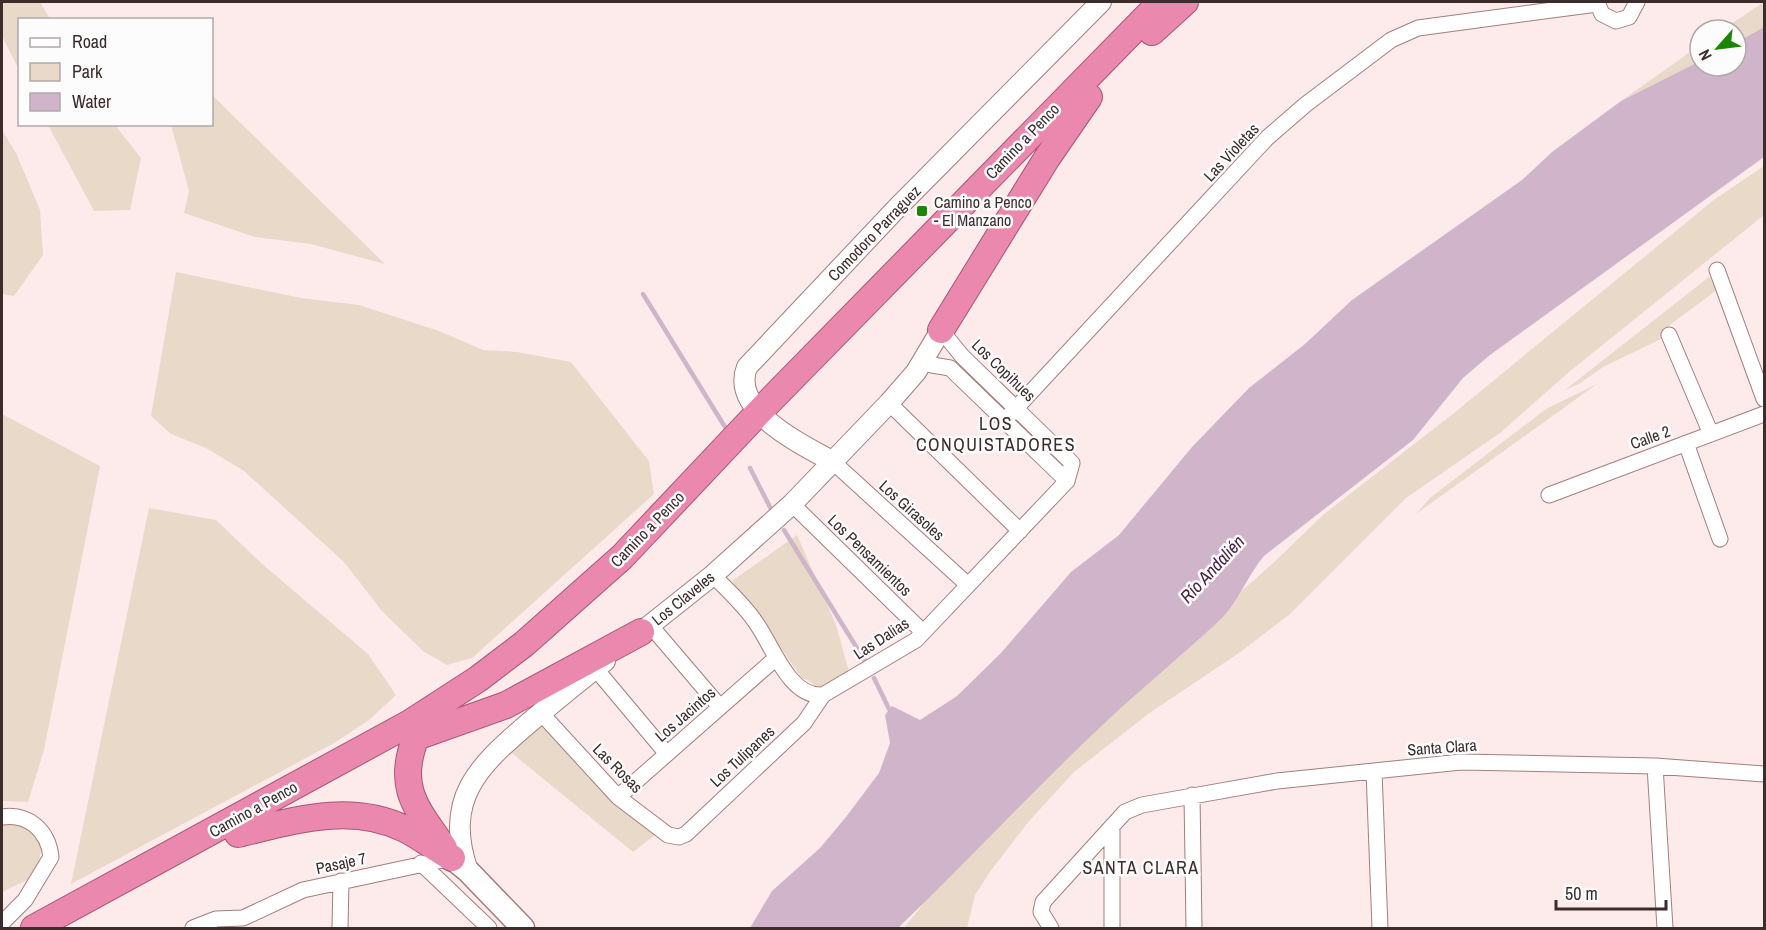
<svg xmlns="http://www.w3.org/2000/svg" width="1766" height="930" viewBox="0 0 1766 930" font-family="'Archivo Narrow',sans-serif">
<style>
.green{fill:#e9d9c8}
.water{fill:#d0b5ca}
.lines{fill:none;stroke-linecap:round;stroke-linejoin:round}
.stream{stroke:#d0b5ca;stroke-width:4.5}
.minor-casing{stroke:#a37e7c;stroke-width:17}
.tertiary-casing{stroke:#a37e7c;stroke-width:22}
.secondary-casing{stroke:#a37e7c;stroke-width:25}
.trunk-casing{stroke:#aa5474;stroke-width:28}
.minor{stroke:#fff;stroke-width:15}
.tertiary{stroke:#fff;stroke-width:20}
.secondary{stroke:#fff;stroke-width:22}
.trunk{stroke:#eb88ae;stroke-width:26}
.poi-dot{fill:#1a8700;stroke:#fcfcfc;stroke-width:2}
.labels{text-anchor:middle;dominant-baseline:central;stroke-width:5;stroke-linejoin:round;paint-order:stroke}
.street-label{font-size:16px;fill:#3c2c2c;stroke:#fcfcfc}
.poi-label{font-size:16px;fill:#3c2c2c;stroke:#fcfcfc;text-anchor:start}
.neighbourhood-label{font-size:18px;letter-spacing:1.5px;fill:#3c2c2c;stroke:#fcfcfc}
.water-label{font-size:18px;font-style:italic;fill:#482341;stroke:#fcfcfc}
</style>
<rect width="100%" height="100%" fill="#fcebea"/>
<!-- green -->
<path class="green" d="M2,2H40L50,19L20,20L19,70L2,36Z
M1764,2V27L1736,43V30H1722Z
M1700,45V61L1621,101Z
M212,95L385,264L311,244L255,237L184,213L189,191L171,125L212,124Z
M48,125H115L141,158L130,210L94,211Z
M2,130L16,153L40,210L43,255L14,296L2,294Z
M1764,166V215L1569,372L1500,433L1406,498L1290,614L1239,653L1148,714L1074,772L1030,820L992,869L975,895L967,928H904L958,860L1177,648L1271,565L1323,515L1454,413L1715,199Z
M176,272L301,298L359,305L439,331L483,350L517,352L571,362L649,461L654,494L472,658L447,665L423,651L382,611L344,562L244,471L206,448L171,434L151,416Z
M1709,277L1717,290L1671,324L1665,329L1661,339L1603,367L1579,384L1565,390Z
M1597,384L1416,514L1430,498L1546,409Z
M2,414L100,466L44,750L28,802L2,801Z
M149,508L216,520L261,563L368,654L396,695L369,720L334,743L71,884Z
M797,535L836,625L851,679L823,695L810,681L802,678L732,581Z
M541,723L607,795L655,835L633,852L508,750Z
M2,819L44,830L37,875L2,892Z"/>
<!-- water -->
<path class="water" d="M1764,27V157L1490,355L1463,378L1413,440L1264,556C1248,575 1240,598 1223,617C1187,651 1148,683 1111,717C1038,785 970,859 898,928H750L772,891L820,848L846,817L879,773L890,743L885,715L892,706L920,720L957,696L1001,653L1071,572L1119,535L1192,447L1249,388L1305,344L1352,300L1522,180L1552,152L1621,101L1700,61V66H1736V43Z"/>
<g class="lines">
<!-- stream -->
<path class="stream" d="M643,294L725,427
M750,468L772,511
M784,530L865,661
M874,678L891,713"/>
<defs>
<path id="minor" d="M1597,2L1602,14L1616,21L1629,17L1637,2
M1717,270L1764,399
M1669,335L1711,434
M921,363L950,368L1067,481
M889,403L1020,531
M1005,420L1267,138L1305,105L1391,40L1418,28L1597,4
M1686,443L1720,539
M832,461L968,585
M1549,495L1764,414
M792,504L923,632
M713,575C727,590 743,604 754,620C772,643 788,698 823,695L916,640L1067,481L1072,463L962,356L941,330
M650,625L720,707
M595,668L667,754
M541,713L618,797L668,835L679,837L686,834L804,723L823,695
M1655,766L1665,928
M1374,771L1380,928
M1192,795L1194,928
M618,797L776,658
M2,817C28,813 48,830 51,857L25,900L2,923
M421,863L489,928
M243,918L303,890L452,858
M193,928L216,919L243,918
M340,928L341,881
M1051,928L1041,912L1043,902L1125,812L1142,805L1277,781L1461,762L1655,766L1764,774
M1112,928V826"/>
<path id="tertiary" d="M832,461C801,445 730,410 747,367L896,209L1101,2
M630,641L713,575L792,504L889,403L916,372L941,330
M468,871C443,799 478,766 530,722C555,701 579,681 605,661"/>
<path id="secondary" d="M452,858L468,871L523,928"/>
<path id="trunk" d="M1152,32L1185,2
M941,330L1047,158L1089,97
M416,737L506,705L641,632
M416,737C396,787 416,808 444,848
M238,834C293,821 350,802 405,829C421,837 436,849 452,858
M34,928L410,723L478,679L524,644L622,557L759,412L1161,2"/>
</defs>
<!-- minor casing -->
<use href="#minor" class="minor-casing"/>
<!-- tertiary casing -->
<use href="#tertiary" class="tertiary-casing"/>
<!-- secondary casing -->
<use href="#secondary" class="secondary-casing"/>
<!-- trunk casing -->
<use href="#trunk" class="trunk-casing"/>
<!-- minor -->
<use href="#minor" class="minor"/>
<!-- tertiary -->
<use href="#tertiary" class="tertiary"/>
<!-- secondary -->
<use href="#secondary" class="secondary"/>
<!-- trunk -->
<use href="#trunk" class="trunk"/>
</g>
<!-- markers -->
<rect class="poi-dot" x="916" y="205" width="12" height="12" rx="3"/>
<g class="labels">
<!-- street labels -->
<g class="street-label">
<text transform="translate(1022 141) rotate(-46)">Camino a Penco</text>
<text transform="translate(1231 152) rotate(-47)">Las Violetas</text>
<text transform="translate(874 233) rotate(-46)">Comodoro Parraguez</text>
<text transform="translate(1004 370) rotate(44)">Los Copihues</text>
<text transform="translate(1650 437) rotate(-20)">Calle 2</text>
<text transform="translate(912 510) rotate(42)">Los Girasoles</text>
<text transform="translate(647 529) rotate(-46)">Camino a Penco</text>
<text transform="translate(870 555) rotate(44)">Los Pensamientos</text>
<text transform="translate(683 598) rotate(-39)">Los Claveles</text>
<text transform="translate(881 638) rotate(-33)">Las Dalias</text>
<text transform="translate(685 714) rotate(-41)">Los Jacintos</text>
<text transform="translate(1442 747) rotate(-4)">Santa Clara</text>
<text transform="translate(742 756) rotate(-43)">Los Tulipanes</text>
<text transform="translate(618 768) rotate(45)">Las Rosas</text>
<text transform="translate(253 809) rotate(-29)">Camino a Penco</text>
<text transform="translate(341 863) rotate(-12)">Pasaje 7</text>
</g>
<!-- poi labels -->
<g class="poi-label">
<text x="934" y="202">Camino a Penco<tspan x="934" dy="18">- El Manzano</tspan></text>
</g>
<!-- neighbourhood labels -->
<g class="neighbourhood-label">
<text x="996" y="423">LOS<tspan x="996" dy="21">CONQUISTADORES</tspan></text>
<text x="1141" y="867">SANTA CLARA</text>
</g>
<!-- water labels -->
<g class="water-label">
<text transform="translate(1212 569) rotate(-47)">Río Andalién</text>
</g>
</g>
<!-- border -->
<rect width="1766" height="930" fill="none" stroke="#3c2c2c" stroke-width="6"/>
<!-- legend -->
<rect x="18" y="18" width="195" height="108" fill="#fcfcfc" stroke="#afa9a9" stroke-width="1.5"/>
<rect x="30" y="38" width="30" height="9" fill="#ffffff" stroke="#afa9a9" stroke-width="1.5"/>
<text x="72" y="48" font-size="18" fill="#3c2c2c">Road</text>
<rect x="30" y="63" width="30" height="18" fill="#e9d9c8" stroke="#afa9a9" stroke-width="1.5"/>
<text x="72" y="78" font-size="18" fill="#3c2c2c">Park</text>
<rect x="30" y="93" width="30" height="18" fill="#d0b5ca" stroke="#afa9a9" stroke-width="1.5"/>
<text x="72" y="108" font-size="18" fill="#3c2c2c">Water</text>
<!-- north arrow -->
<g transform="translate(1718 48) rotate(242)"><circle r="28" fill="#fcfcfc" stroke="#afa9a9" stroke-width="1.5"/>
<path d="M0-4.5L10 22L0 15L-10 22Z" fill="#1a8700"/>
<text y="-9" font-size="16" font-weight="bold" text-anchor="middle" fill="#3c2c2c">N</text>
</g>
<!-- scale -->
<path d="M1556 900v9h110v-9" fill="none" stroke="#3c2c2c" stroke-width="3"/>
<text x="1565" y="900" font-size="18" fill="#3c2c2c" stroke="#fcfcfc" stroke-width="4.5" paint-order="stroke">50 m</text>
</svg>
